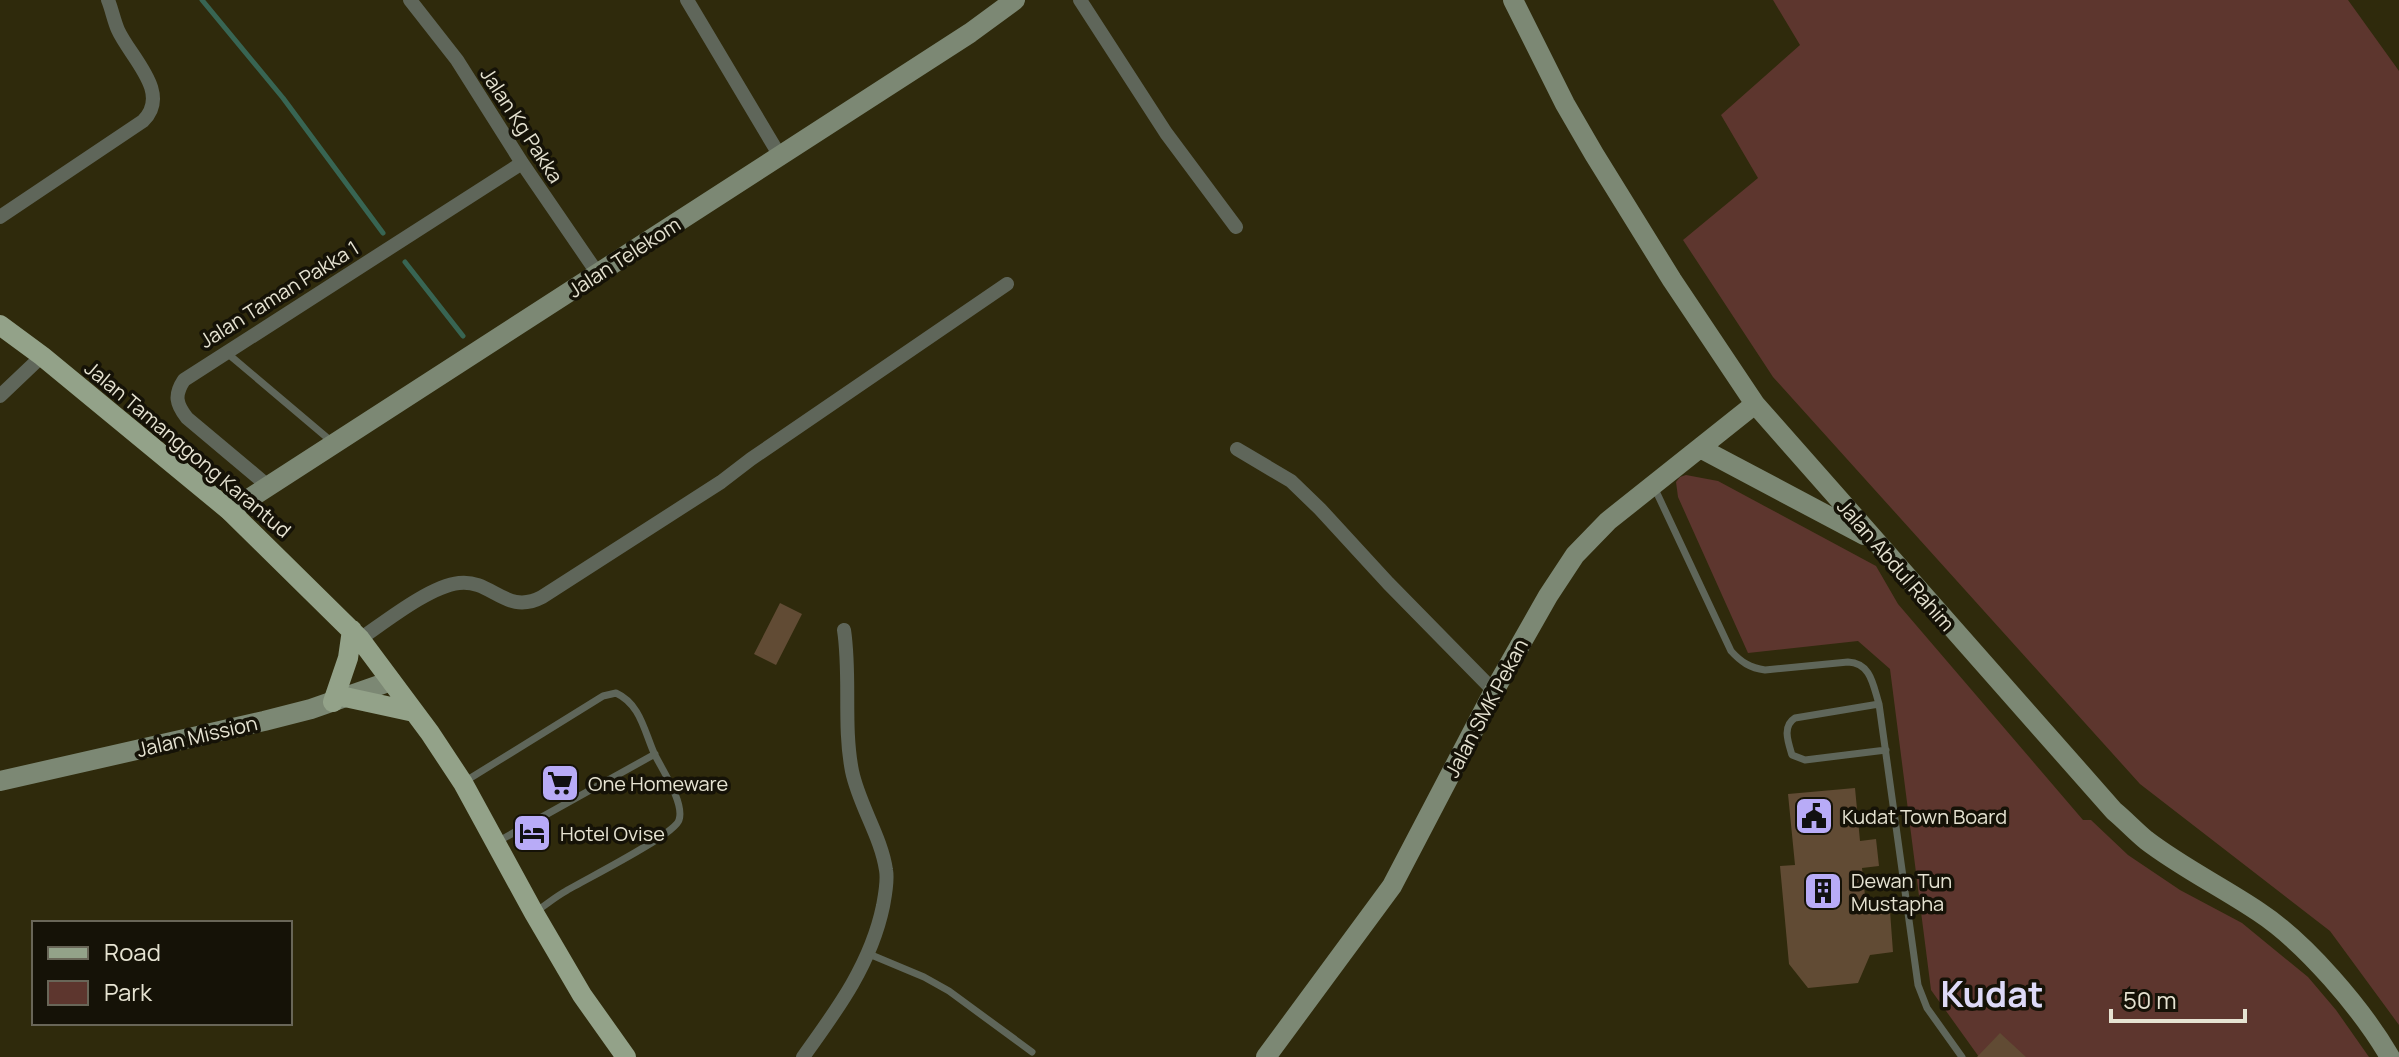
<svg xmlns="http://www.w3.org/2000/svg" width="2399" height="1057" viewBox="0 0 2399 1057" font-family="Manrope,sans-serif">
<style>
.green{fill:#5d362e}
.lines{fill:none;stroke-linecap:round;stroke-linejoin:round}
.stream{stroke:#386553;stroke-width:5}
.building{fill:#614b34}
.lane{stroke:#5f665a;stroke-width:7}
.street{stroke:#5f665a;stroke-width:14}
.secondary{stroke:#7c8874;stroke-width:20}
.primary{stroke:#93a289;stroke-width:20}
.labels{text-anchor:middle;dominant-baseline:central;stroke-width:7;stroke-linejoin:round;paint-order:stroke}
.street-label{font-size:20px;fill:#e6e3d2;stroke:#151207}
.poi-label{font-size:20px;fill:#e6e3d2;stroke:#151207;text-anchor:start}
.town-label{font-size:36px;font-weight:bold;fill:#ddd9f7;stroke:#151207}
</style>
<rect width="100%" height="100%" fill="#2f2a0c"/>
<!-- green -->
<path class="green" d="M1773,0H2348L2399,71V1025L2330,931L2140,784L1773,377L1683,240L1758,178L1721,115L1800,45Z
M1686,475L1718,481L1876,566L1898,604L2083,820H2091L2128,855L2180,890L2242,923L2308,977L2336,1010L2369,1057H1979L1931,990L1890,669L1858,641L1748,653L1678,497L1676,482L1680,477Z"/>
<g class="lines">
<!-- stream -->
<path class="stream" d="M202,0L283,98L383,233
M405,262L463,336"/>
</g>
<!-- building -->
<path class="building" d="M780,603L802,614L776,665L754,654Z
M1855,788L1860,841L1876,839L1879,866L1862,868L1867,914L1890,911L1893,952L1870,955L1858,983L1808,988L1789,964L1780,866L1795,865L1788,794Z
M2000,1033L2026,1057H1977Z"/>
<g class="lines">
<!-- lane -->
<path class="lane" d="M227,353L331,441
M1655,489L1731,651C1741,662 1750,668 1765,670L1848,662C1871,663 1873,685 1879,704L1918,985L1927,1008L1962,1057
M1879,704L1795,718C1782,726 1788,742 1792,755L1805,760L1886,750
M464,782L603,696L616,693C640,704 644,730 654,753C661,768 685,803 679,820C675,835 584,880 566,891C555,897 546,905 535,912
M497,842L655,754
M869,954L924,977L949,991L1032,1052"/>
<!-- street -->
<path class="street" d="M410,0L457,60L522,163L598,274
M687,0L780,156
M1080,0L1166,133L1236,227
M0,217L143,121C172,93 130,57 118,30C114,21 112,10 108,0
M0,396L42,356
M1237,449L1291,481L1320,509L1388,583L1494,691
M268,486L187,418C176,404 174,395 184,380L522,163
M360,639C385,622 430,586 459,583C492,579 506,616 542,597L721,482L751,459L1007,284
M803,1057C837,1010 871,964 883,906C885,895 888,881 886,870C881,836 859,805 852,771C843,725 851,676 844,630"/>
<!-- secondary -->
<path class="secondary" d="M1513,0L1565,104L1594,154L1672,280L1755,404L2114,811C2125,820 2135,831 2146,840C2181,867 2222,887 2259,912C2306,943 2362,1009 2390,1057
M1700,448L1864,535
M230,511L970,33L1015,0
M0,781L264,721L311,709L391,681
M1266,1057L1392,886L1494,691L1548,596L1575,555L1608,521L1755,404"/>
<!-- primary -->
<path class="primary" d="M0,325L42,356L230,511L360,639L430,733L463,783L534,913L582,995L626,1057
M345,697L414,712
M333,702L348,658L352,630"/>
</g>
<!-- icons -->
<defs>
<symbol id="supermarket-square" viewBox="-11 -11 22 22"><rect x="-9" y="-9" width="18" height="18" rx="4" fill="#b8abf7" stroke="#151207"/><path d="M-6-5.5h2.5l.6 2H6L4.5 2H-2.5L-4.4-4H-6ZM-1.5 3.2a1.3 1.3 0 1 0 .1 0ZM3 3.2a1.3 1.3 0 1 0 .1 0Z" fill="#111"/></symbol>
<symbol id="civic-square" viewBox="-11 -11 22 22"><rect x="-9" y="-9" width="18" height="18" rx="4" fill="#b8abf7" stroke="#151207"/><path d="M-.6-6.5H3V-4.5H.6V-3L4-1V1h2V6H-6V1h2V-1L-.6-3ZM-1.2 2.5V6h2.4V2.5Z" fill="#111"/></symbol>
<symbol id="hotel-square" viewBox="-11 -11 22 22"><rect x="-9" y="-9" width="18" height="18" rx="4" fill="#b8abf7" stroke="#151207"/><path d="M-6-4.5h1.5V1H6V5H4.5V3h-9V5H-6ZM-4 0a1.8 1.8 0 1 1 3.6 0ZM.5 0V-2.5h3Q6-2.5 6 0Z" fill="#111"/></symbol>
<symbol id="building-square" viewBox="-11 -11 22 22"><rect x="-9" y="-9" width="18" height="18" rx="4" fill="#b8abf7" stroke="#151207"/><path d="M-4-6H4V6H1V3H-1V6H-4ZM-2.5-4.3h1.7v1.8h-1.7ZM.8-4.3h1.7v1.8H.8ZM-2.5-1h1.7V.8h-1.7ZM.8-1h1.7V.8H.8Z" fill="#111"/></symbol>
</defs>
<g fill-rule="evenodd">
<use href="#supermarket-square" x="538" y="761" width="44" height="44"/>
<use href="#civic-square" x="1792" y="794" width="44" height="44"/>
<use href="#hotel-square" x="510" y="811" width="44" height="44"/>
<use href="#building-square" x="1801" y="869" width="44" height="44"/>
</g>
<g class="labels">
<!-- street labels -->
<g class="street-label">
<text transform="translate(522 125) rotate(57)">Jalan Kg Pakka</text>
<text transform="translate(624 257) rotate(-33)">Jalan Telekom</text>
<text transform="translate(279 294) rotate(-32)">Jalan Taman Pakka 1</text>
<text transform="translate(188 449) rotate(40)">Jalan Tamanggong Karantud</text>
<text transform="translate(1896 565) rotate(49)">Jalan Abdul Rahim</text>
<text transform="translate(1486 708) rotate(-62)">Jalan SMK Pekan</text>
<text transform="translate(197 736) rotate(-13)">Jalan Mission</text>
</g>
<!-- poi labels -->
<g class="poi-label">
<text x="588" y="783">One Homeware</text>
<text x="1842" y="816">Kudat Town Board</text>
<text x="560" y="833">Hotel Ovise</text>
<text x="1851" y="880">Dewan Tun<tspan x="1851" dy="23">Mustapha</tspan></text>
</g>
<!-- town labels -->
<g class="town-label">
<text x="1992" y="993">Kudat</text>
</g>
</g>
<!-- legend -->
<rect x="32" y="921" width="260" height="104" fill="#151207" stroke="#696658" stroke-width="2"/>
<rect x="48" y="947" width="40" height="12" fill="#93a289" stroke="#696658" stroke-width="2"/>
<text x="104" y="961" font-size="24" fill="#e6e3d2">Road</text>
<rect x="48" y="981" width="40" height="24" fill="#5d362e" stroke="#696658" stroke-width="2"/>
<text x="104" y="1001" font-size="24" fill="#e6e3d2">Park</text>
<!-- scale -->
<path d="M2111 1009v12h134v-12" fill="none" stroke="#e6e3d2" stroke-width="4"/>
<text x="2123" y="1009" font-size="24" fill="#e6e3d2" stroke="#151207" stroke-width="6" paint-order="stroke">50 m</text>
</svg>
